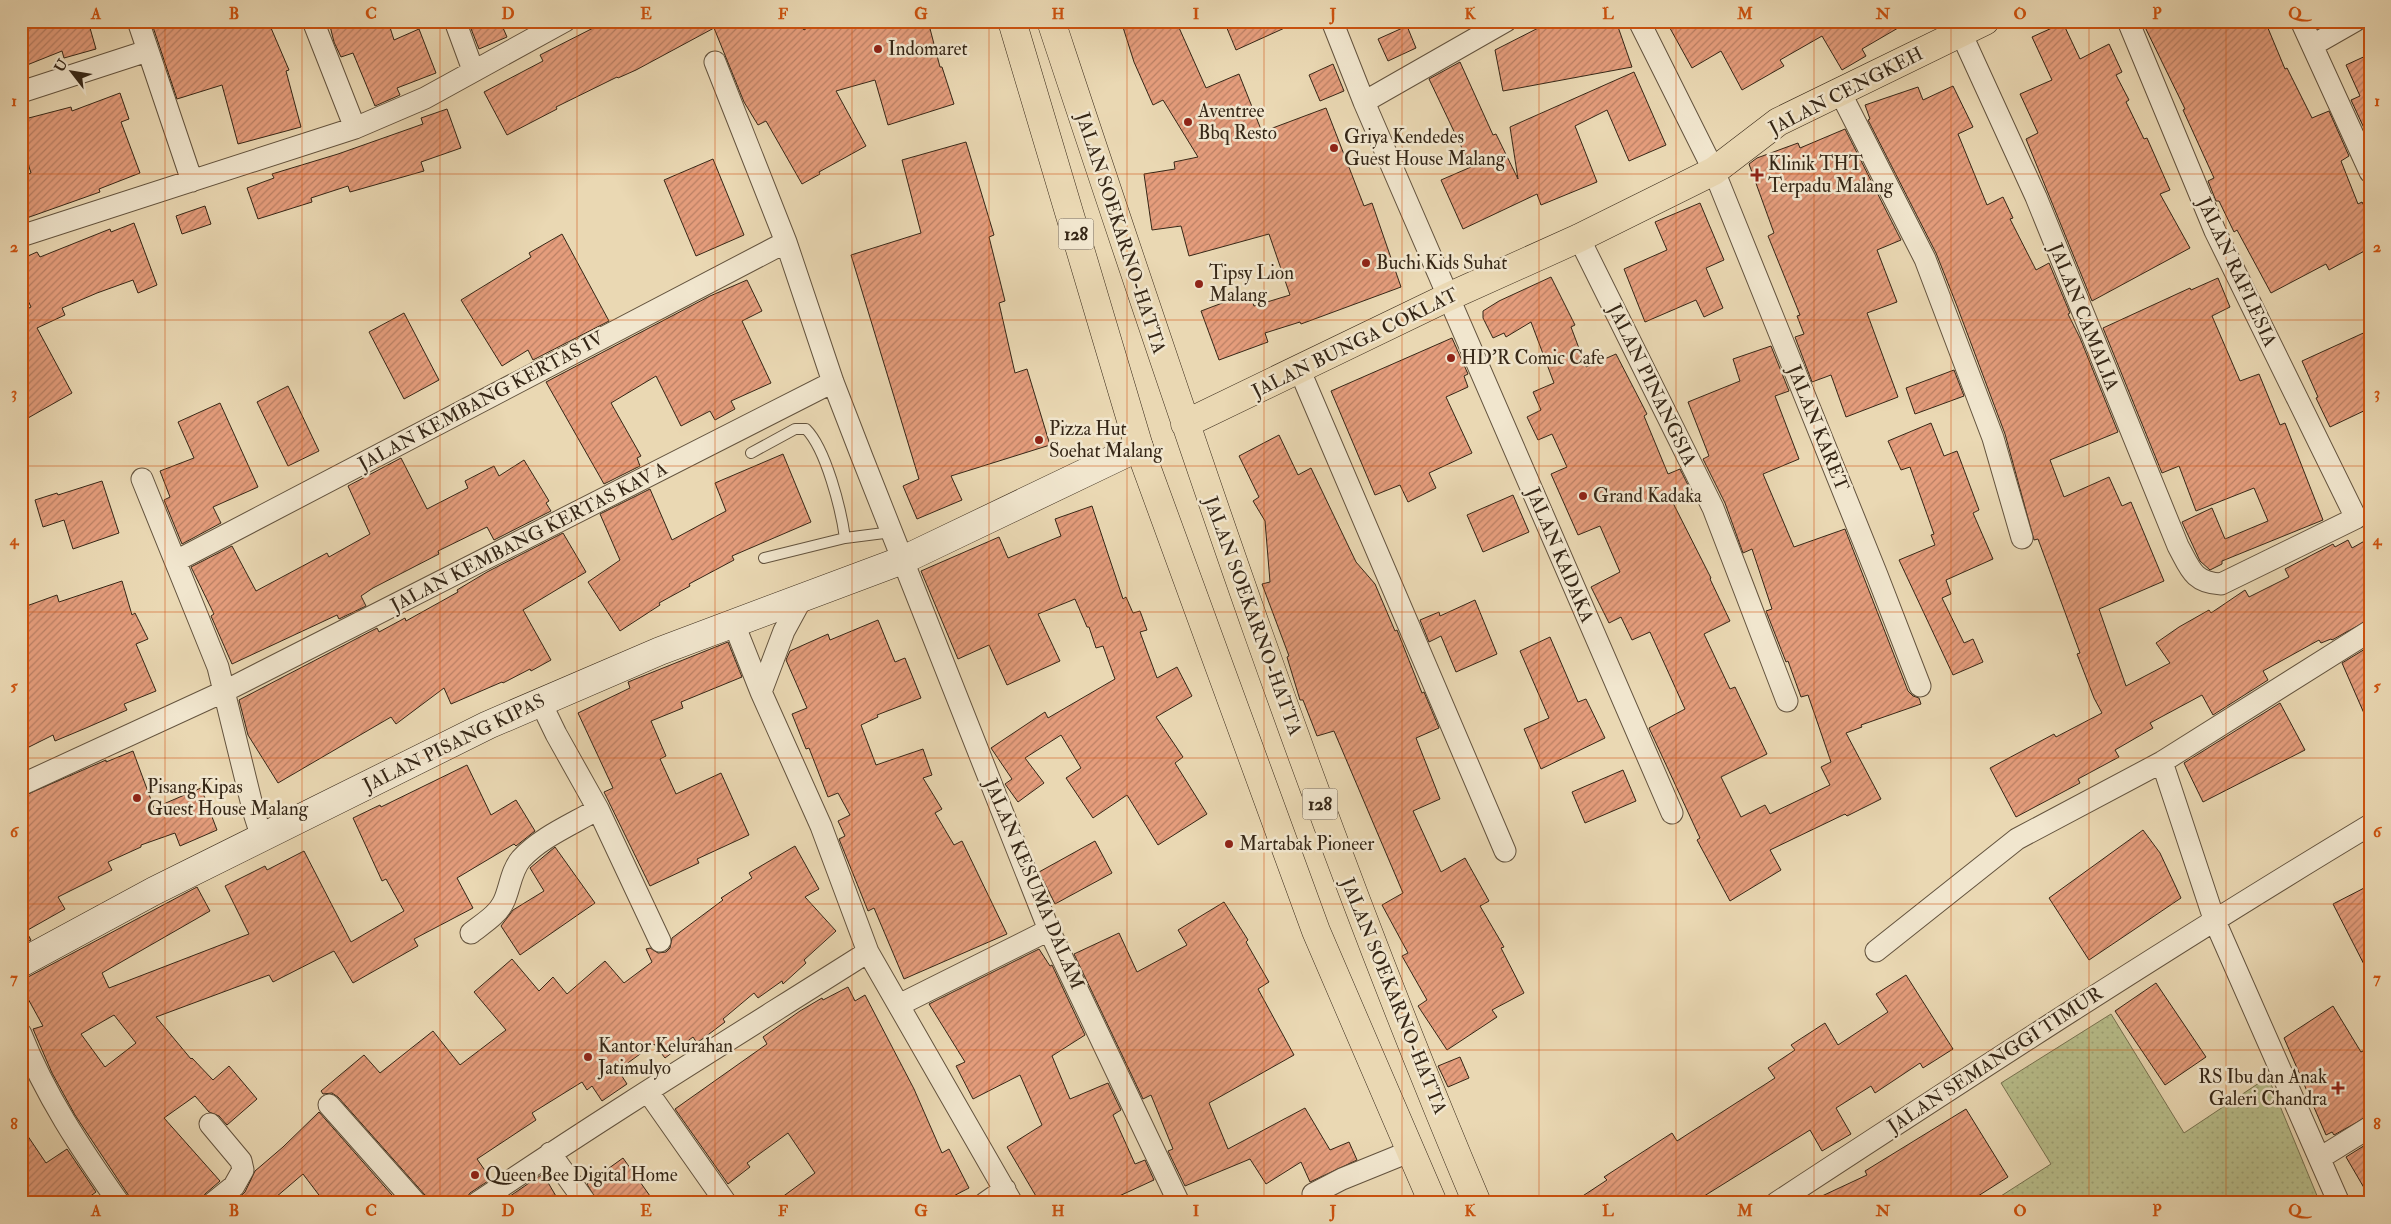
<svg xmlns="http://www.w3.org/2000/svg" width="2391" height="1224" viewBox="0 0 2391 1224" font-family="'IM FELL Double Pica',serif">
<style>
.grass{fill:url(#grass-dots);stroke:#777251}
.building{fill:url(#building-hatch);stroke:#362717;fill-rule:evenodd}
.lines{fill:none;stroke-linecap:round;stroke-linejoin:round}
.lane-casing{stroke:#63533e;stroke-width:12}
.street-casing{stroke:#63533e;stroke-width:23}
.secondary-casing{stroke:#362717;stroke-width:29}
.primary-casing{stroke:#362717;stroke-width:29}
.lane{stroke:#f1e6ce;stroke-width:10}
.street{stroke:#f1e6ce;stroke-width:21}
.secondary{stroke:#f1e6ce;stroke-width:28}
.primary{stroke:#ead8b3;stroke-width:28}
.grid{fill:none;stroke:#cd520e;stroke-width:1;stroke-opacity:0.55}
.poi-dot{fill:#8f2418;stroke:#f1e6ce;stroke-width:2}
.labels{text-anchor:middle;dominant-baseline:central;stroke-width:5;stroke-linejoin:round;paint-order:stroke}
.shield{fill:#f1e6ce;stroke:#6e604e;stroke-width:1}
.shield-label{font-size:18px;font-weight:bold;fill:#362717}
.poi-label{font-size:19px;fill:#362717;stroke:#f1e6ce;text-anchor:start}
.street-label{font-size:19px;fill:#362717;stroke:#f1e6ce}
.neatline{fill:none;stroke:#cd520e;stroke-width:2}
.grid-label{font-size:16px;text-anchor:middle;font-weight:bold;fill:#cd520e}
</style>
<defs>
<pattern id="grass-dots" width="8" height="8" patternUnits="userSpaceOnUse" patternTransform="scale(1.25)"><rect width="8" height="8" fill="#b8be8b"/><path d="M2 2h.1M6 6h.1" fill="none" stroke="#9fa377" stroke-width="1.8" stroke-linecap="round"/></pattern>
<pattern id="building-hatch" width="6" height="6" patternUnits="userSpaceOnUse" patternTransform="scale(1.25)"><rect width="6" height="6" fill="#e59d7c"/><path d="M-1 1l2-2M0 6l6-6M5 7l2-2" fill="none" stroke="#ba8065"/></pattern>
</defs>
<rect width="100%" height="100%" fill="#ead8b3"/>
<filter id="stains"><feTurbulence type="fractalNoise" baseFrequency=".004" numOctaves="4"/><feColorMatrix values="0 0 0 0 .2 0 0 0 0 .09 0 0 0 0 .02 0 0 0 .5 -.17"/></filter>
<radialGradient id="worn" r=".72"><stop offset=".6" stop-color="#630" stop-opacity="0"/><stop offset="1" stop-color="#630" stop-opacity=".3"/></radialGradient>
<!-- grass -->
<path class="grass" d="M2111,1014L2184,1133L2268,1077L2320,1203H1990L2051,1164L2001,1083Z"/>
<!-- building -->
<path class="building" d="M21,21H88L96,49L64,58L62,51L27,65L21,50Z
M151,21H268L289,70L286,71L301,127L238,144L222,85L177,99Z
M345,21H388L394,40L419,29L436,73L397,88L400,95L375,106L353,53L341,57L334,42L330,26Z
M468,21H500L507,37L479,49Z
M607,21H798L804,30L818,21H928L940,67H942L954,104L888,125L875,80L836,91L866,146L819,172L820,174L802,184L766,121L758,125L744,102L714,28L636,70L618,78L617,77L556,107L557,109L507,135L484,92L543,61L540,55Z
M1121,21H1176L1206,88L1239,74L1262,132L1326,108L1364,206L1372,203L1401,287L1301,324L1300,322L1265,333L1268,342L1219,360L1201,311L1249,293L1254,306L1290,295L1269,234L1189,256L1181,226L1152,230L1144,174L1175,169L1174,162L1198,157L1163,100L1153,105L1134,62Z
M1224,21H1300L1236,50Z
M1552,21H1616L1632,67L1503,91L1495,50Z
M1666,21H1910L1862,49L1866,56L1842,70L1822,36L1780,60L1784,66L1742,90L1721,51L1692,68Z
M2142,21H2265L2285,69L2287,68L2312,118L2329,111L2349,156L2341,161L2358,204L2362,202L2370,217V248L2329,270L2326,264L2271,293L2237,230L2234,232L2219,201H2216L2208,181L2214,178L2183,110L2185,109Z
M2063,23L2080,59L2109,44L2122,72L2116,75L2129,100L2126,102L2144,139L2147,138L2170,190L2160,194L2190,248L2092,301L2026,139L2038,133L2020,94L2052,80L2032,37Z
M1407,26L1416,48L1388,61L1378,39Z
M2370,54V141L2351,100L2360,96L2346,65Z
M1460,62L1493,135L1496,134L1518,179L1510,127L1634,72L1666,145L1629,161L1607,110L1575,126L1597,182L1541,205L1537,194L1463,229L1441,180L1471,167L1429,79Z
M1333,64L1344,91L1320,101L1309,75Z
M1953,86L1973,127L1958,134L1987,205L2003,197L2013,218L2010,219L2036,270L2049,263L2070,313L2068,314L2080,338L2118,432L2050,460L2064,497L2109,477L2122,506L2131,502L2164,581L2099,609L2126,686L2170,663L2156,643L2179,627L2209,610L2211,613L2245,590L2249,597L2289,577L2285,569L2333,544L2335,547L2348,540L2352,548L2370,538V619L2332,640L2331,639L2321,643L2319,640L2263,671L2268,680L2213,715L2202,695L2150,723L2153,728L2115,750L2119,757L2078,779L2080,783L2016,817L1990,768L2054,734L2056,737L2102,713L2094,698L2077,654L2080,653L2038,539L2034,540L2005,434L1957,306L1936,253L1868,120L1870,119L1865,105L1918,87L1923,100Z
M120,93L129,119L121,122L140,173L99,189L100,192L21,220V177L31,173L21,141V120L71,107L72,111Z
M447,109L461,148L421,162L424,171L350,192L348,186L311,198L312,202L258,219L247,188L274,178L272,174L338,154L423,124L421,118Z
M1845,129L1901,240L1877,250L1897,302L1867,313L1898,397L1846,417L1831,375L1812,382L1795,337L1804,334L1797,316L1800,315L1768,236L1774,233L1749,164L1757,158L1798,143L1800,148Z
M966,142L994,235L989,237L1005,301L999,303L1015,373L1027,369L1050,445L951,476L962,500L917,519L903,486L919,479L851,255L921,233L902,160Z
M713,159L744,235L696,256L664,180Z
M1700,203L1724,260L1706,268L1723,308L1704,317L1696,300L1645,322L1624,269L1667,250L1655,222Z
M205,206L211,224L182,234L176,216Z
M134,223L157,285L138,293L133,280L97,293L62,308L65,315L37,328L72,393L21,422V299L27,309L31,307L21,285V259L37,252L40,257L110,229L111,232Z
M562,234L609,321L533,360L528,350L502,366L461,300L531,257L529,253Z
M1551,277L1575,325L1571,327L1586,367L1616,354L1647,414L1644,416L1668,474L1680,469L1691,491L1671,499L1711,578L1710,579L1730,621L1704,634L1730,689L1735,687L1767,754L1721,777L1741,817L1765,805L1770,814L1830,785L1821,767L1831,762L1808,695L1801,697L1788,661L1786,662L1766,611L1772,609L1752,549L1743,553L1725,503L1703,459L1709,456L1688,402L1740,381L1733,359L1771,346L1789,391L1775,396L1799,459L1763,474L1794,547L1845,529L1908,691L1913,696L1919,698L1921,704L1861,725L1862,727L1846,733L1881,799L1847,816L1845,814L1770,850L1781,870L1730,901L1697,840L1700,838L1649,728L1685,709L1650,632L1632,640L1621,617L1609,623L1591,587L1620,572L1600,526L1578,535L1551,474L1567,467L1552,434L1538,440L1527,417L1541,410L1533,392L1554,383L1531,322L1506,337L1504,333L1493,338L1483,318V311L1499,301Z
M2218,278L2230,307L2212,316L2240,381L2259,374L2280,425L2285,423L2323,520L2222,561V564L2210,570L2200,561L2182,522L2212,508L2225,539L2268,521L2254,488L2196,511L2179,466L2162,473L2103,328L2190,288L2191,290Z
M747,280L762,311L742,321L771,383L731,401L735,409L715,420L710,411L681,426L656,376L611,403L641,456L637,458L640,466L604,484L546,382L710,296Z
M404,313L439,380L404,399L369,332Z
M2370,330V408L2330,427L2316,398L2318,397L2302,361Z
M1452,338L1468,374L1464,376L1468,387L1446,397L1472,453L1429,473L1436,488L1408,502L1400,485L1375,495L1331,391Z
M1954,370L1964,396L1915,414L1906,388Z
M288,386L319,451L288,466L257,402Z
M220,403L258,487L213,507L221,523L182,544L164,500L170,497L160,471L194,458L178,422Z
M1931,423L1944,456L1957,451L1979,510L1973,513L1993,559L1946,580L1951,594L1942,598L1964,643L1973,639L1983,662L1953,675L1899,560L1935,545L1931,535L1934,534L1910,467L1901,470L1888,441Z
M1279,435L1298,475L1311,468L1356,562L1375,584L1395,631L1397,630L1422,693L1424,692L1439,728L1416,738L1440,799L1413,811L1441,872L1465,858L1489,901L1480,906L1504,947L1501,948L1524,993L1492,1010L1497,1017L1447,1050L1418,1006L1427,1000L1402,956L1408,953L1382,905L1403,893L1334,731L1317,736L1303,700H1300L1287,657L1289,656L1262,584L1270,582L1265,521L1253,501L1259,497L1239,456Z
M783,454L811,522L732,556L734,560L689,584L690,586L659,603L660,605L620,631L588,582L620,560L600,514L650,489L672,540L726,511L715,483Z
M401,458L427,509L468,488L465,481L494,466L499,476L524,460L549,501L546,503L551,511L494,540L487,527L438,551L439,554L373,588L361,596L366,606L339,619L337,615L232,664L211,616L214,614L191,567L232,546L256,591L327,553L329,557L370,534L348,486Z
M102,481L119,533L73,549L64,520L43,527L35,500L57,493L58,495Z
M1513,495L1529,532L1483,552L1467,515Z
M1092,506L1123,599L1126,597L1133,613L1140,611L1147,630L1140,632L1157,678L1177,667L1192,696L1156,717L1183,757L1175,763L1207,814L1158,845L1127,795L1093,818L1066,778L1081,768L1061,735L1025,758L1044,783L1018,802L1005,784L1012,779L991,748L1045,712L1048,718L1115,679L1103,646L1096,648L1089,627H1087L1075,599L1038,614L1060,661L1007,685L989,645L958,659L921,571L999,537L1008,558L1061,536L1055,519Z
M563,533L586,572L523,610L551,660L531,671L530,669L503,683L502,682L451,704L444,688L396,724L391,717L278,783L248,735L239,700L377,628L379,632L405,618L406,621L458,592L457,590L487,572Z
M122,581L132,615L135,613L148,639L136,644L156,691L124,704L127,710L86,728L55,741L53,735L21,751V608L57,595L59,602Z
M1475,600L1497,654L1456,672L1441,636L1429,642L1420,620L1439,612L1440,616Z
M878,620L895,662L905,658L921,698L877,715L878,717L861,725L876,765L923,749L932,775L923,778L942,809L935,813L954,845L962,841L1007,934L904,979L874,908L868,911L839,839L845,836L838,821L850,815L838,793L828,797L809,748L806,749L792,714L807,708L786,660L790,651L828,634L830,640Z
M1550,637L1578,702L1586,699L1605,738L1541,769L1524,729L1549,718L1520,651Z
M728,642L742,677L681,702L683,708L651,721L666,756L660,759L676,794L721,773L749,835L697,859L699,863L650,886L604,792L613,788L578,713L630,688L628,682Z
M2370,646V727L2342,663Z
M2280,703L2305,750L2203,802L2184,763Z
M133,751L154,808L201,788L217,830L180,846L175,833L141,845V847L108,862L112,870L58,897L65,909L26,931L31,940L21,945V830L28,826L21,811V797L106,760V762Z
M467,765L491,815L516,800L535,831L516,846L514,844L457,878L473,908L414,939L418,946L353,983L334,951L273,982L269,975L156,1017L191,1059L192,1058L213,1080L229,1066L257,1099L227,1125L219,1116L209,1112L195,1096L164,1118L220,1181L205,1194L201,1203H131L129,1196L75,1115L52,1073L33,1029L43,1026L21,986V979L28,977L197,887L210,911L102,973L109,988L249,934L225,886L265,866L267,870L304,851L351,942L404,911L386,879L382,881L353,818L380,805L381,807ZM114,1015L136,1043L105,1067L81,1034Z
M1623,770L1636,801L1585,823L1572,792Z
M2143,830L2160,853L2181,898L2089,960L2049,898Z
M1095,841L1112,873L1055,904L1039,872Z
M795,846L819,889L805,897L836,931L804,960L806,963L783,984L782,981L758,998L754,993L723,1019L725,1022L697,1043L693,1037L665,1058L654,1044L618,1070L627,1084L602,1101L592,1086L587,1090L582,1082L532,1113L536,1120L477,1159L491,1179L470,1193L463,1203H428L425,1195L338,1097L332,1093L323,1094L321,1091L364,1055L380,1073L433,1031L460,1065L506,1030L474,992L512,959L539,991L553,977L567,994L605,961L624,983L652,962L646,949L650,948L658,953L666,952L670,948L672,938L723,900L721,898L752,878L749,873Z
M555,847L595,903L520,955L501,926L513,910L544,891L530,868Z
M2370,885V976L2333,904Z
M1224,902L1248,940L1246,942L1269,982L1258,989L1294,1055L1209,1103L1228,1149L1305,1108L1330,1150L1349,1142L1357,1160L1310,1182L1301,1162L1266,1184L1250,1159L1185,1186L1168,1151L1173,1149L1151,1095L1143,1099L1074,954L1119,933L1137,972L1187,945L1178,930Z
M1039,949L1050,966L1052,965L1085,1035L1052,1056L1070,1099L1108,1083L1121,1110L1113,1115L1135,1164L1145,1160L1154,1180L1104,1203H1040L1007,1147L1042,1125L1020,1075L973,1099L956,1066L965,1062L929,1004Z
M1906,975L1953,1049L1923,1068L1920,1063L1875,1093L1871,1086L1836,1108L1851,1134L1822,1151L1810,1130L1693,1203H1572L1607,1180L1604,1177L1672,1133L1677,1141L1775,1078L1768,1068L1795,1050L1791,1045L1825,1023L1838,1045L1888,1012L1876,994Z
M2156,983L2206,1057L2165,1085L2115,1011Z
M848,987L855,1001L865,995L914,1089L942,1153L949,1149L969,1188L940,1203H774L815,1173L788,1133L747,1163L750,1167L728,1184L675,1109L767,1044L763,1037L800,1011L822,998L823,1000Z
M2333,1006L2361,1052L2370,1047V1115L2334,1135L2332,1132L2326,1135L2284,1038Z
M1460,1057L1469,1078L1448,1087L1438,1066Z
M1966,1109L2008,1177L1967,1203H1807L1867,1175L1865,1171Z
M319,1112L399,1203H325L303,1174L269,1203H233L245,1192L255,1171L283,1147Z
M21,1126L46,1163L67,1149L96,1192L81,1203H31L21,1189Z
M2370,1142V1198L2346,1157Z
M623,1158L655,1203H598L587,1184Z
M543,1174L560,1203H500L532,1181Z"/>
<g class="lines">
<defs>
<path id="lane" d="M751,453L795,429H806C826,449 841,509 845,538L892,532
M764,558L845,538"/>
<path id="street" d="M138,21L192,181
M313,21L355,128
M455,21L473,70
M1332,21L1364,102L1672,813
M1639,21L1714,171L1877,575L1920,686
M2301,21L2370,172
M1961,33L2036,197L2178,546C2190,568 2193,583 2221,584L2356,518L2215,231L2128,21
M2313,45L2355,21
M715,62L786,242L833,382L862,457L1049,930L1179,1203
M21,92L147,51
M1840,92L1925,259L1993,438L2022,538
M1364,102L1506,21
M21,236L355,128L425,98L565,21
M1579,238L1713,508L1787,701
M1300,371L1505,851
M142,479L218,667L254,813L262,838
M176,561L786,242
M734,624L761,692L821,826L868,952L1012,1203
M761,692L784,631L802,598
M540,701L556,734L598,809L660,941
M2162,762L2214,919L2339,1203
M21,785L225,691L833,382
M471,933C482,924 498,915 504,901C510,888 511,871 521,859C541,837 573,824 598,809
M1876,951L2017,839L2162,762L2370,631
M899,1005L1049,930
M21,1034C45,1095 81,1149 119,1203
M648,1092L726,1203
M329,1105L416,1203
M210,1124L241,1161L243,1170L234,1186L213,1203
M550,1153L586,1203
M2320,1158L2370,1127
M1313,1194L1342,1179L1411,1151
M477,1203C605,1116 737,1035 868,952
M985,1203L1005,1189
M1776,1203C1973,1074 2169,946 2370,825"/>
<path id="secondary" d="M21,963L154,891L488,725L660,651L903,560L1139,447"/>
<path id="primary" d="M1012,21L1139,447L1316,931L1433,1203
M1051,21C1183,419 1314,817 1477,1203
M1185,424L1448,297L1579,238L1714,171L1778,122L1985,21"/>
</defs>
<!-- lane casing -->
<use href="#lane" class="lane-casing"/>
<!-- street casing -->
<use href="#street" class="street-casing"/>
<!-- secondary casing -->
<use href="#secondary" class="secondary-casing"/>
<!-- primary casing -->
<use href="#primary" class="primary-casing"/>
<!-- lane -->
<use href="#lane" class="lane"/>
<!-- street -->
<use href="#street" class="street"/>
<!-- secondary -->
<use href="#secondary" class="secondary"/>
<!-- primary -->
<use href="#primary" class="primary"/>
</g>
<!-- grid -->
<path class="grid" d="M165,21V1203M302,21V1203M440,21V1203M577,21V1203M715,21V1203M852,21V1203M989,21V1203M1127,21V1203M1264,21V1203M1402,21V1203M1539,21V1203M1676,21V1203M1814,21V1203M1951,21V1203M2089,21V1203M2226,21V1203M21,174H2370M21,320H2370M21,466H2370M21,612H2370M21,758H2370M21,904H2370M21,1050H2370"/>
<!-- markers -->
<g class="poi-dot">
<circle cx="878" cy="49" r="5"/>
<circle cx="1188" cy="122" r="5"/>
<circle cx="1334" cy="148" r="5"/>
<path d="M1754.5 167.5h5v5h5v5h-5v5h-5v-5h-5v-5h5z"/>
<circle cx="1366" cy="263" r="5"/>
<circle cx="1199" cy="284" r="5"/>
<circle cx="1451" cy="358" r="5"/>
<circle cx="1039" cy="440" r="5"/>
<circle cx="1583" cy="496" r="5"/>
<circle cx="137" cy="798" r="5"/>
<circle cx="1229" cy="844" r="5"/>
<circle cx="588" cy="1057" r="5"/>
<path d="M2335.5 1080.5h5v5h5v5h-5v5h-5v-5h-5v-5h5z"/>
<circle cx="475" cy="1175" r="5"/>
</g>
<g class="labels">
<!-- shield labels -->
<g class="shield">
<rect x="1058.5" y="218.5" width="35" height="31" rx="4"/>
<rect x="1302.5" y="788.5" width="35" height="31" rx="4"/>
</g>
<g class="shield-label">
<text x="1076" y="234">128</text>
<text x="1320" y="804">128</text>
</g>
<!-- poi labels -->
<g class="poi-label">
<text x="888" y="49">Indomaret</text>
<text x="1198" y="111">Aventree<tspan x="1198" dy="22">Bbq Resto</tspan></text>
<text x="1344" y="137">Griya Kendedes<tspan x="1344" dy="22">Guest House Malang</tspan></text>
<text x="1768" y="164">Klinik THT<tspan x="1768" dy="22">Terpadu Malang</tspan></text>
<text x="1376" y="263">Buchi Kids Suhat</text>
<text x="1209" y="273">Tipsy Lion<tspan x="1209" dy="22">Malang</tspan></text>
<text x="1461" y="358">HD'R Comic Cafe</text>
<text x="1049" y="429">Pizza Hut<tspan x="1049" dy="22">Soehat Malang</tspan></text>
<text x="1593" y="496">Grand Kadaka</text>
<text x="147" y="787">Pisang Kipas<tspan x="147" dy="22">Guest House Malang</tspan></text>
<text x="1239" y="844">Martabak Pioneer</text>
<text x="598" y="1046">Kantor Kelurahan<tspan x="598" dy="22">Jatimulyo</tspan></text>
<text x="2327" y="1077" text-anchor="end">RS Ibu dan Anak<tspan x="2327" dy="22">Galeri Chandra</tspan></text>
<text x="485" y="1175">Queen Bee Digital Home</text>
</g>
<!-- street labels -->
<g class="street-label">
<text transform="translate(1846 91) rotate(-27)">JALAN CENGKEH</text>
<text transform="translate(1121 233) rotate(72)">JALAN SOEKARNO-HATTA</text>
<text transform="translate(2237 272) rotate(65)">JALAN RAFLESIA</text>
<text transform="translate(2084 317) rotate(68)">JALAN CAMALIA</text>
<text transform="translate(1355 343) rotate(-26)">JALAN BUNGA COKLAT</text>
<text transform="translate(1652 385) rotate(64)">JALAN PINANGSIA</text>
<text transform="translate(481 401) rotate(-28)">JALAN KEMBANG KERTAS IV</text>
<text transform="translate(1818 428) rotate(68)">JALAN KARET</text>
<text transform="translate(529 537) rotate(-27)">JALAN KEMBANG KERTAS KAV A</text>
<text transform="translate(1560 555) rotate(67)">JALAN KADAKA</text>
<text transform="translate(1253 616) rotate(70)">JALAN SOEKARNO-HATTA</text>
<text transform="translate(454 743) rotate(-26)">JALAN PISANG KIPAS</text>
<text transform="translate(1034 884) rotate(67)">JALAN KESUMA DALAM</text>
<text transform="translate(1394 996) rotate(68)">JALAN SOEKARNO-HATTA</text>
<text transform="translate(1995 1060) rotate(-33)">JALAN SEMANGGI TIMUR</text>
</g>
</g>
<!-- margin -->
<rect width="2391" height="1224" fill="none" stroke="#ead8b3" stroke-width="55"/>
<!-- north arrow -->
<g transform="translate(72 72) rotate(301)" stroke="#f1e6ce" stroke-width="4" paint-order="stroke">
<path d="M0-4L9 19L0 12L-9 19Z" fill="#362717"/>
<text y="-8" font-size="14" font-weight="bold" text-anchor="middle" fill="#362717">U</text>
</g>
<rect x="28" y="28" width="2336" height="1168" class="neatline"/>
<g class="grid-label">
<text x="96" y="19">A</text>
<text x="234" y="19">B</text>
<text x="371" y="19">C</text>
<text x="508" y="19">D</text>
<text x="646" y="19">E</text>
<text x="783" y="19">F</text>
<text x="921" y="19">G</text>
<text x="1058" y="19">H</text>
<text x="1196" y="19">I</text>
<text x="1333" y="19">J</text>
<text x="1470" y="19">K</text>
<text x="1608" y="19">L</text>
<text x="1745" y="19">M</text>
<text x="1883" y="19">N</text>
<text x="2020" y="19">O</text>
<text x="2157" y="19">P</text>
<text x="2295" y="19">Q</text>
<text x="14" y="106">1</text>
<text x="2377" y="106">1</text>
<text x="14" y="252">2</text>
<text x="2377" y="252">2</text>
<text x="14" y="398">3</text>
<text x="2377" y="398">3</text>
<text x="14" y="545">4</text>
<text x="2377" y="545">4</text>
<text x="14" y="691">5</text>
<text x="2377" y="691">5</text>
<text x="14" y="837">6</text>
<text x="2377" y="837">6</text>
<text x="14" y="983">7</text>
<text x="2377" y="983">7</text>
<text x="14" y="1129">8</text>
<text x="2377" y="1129">8</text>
<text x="96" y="1216">A</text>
<text x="234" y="1216">B</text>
<text x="371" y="1216">C</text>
<text x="508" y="1216">D</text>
<text x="646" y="1216">E</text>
<text x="783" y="1216">F</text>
<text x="921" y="1216">G</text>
<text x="1058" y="1216">H</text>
<text x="1196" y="1216">I</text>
<text x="1333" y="1216">J</text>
<text x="1470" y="1216">K</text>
<text x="1608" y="1216">L</text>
<text x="1745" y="1216">M</text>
<text x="1883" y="1216">N</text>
<text x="2020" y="1216">O</text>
<text x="2157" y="1216">P</text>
<text x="2295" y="1216">Q</text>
</g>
<rect width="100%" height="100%" filter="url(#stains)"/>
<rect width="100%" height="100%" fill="url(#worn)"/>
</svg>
